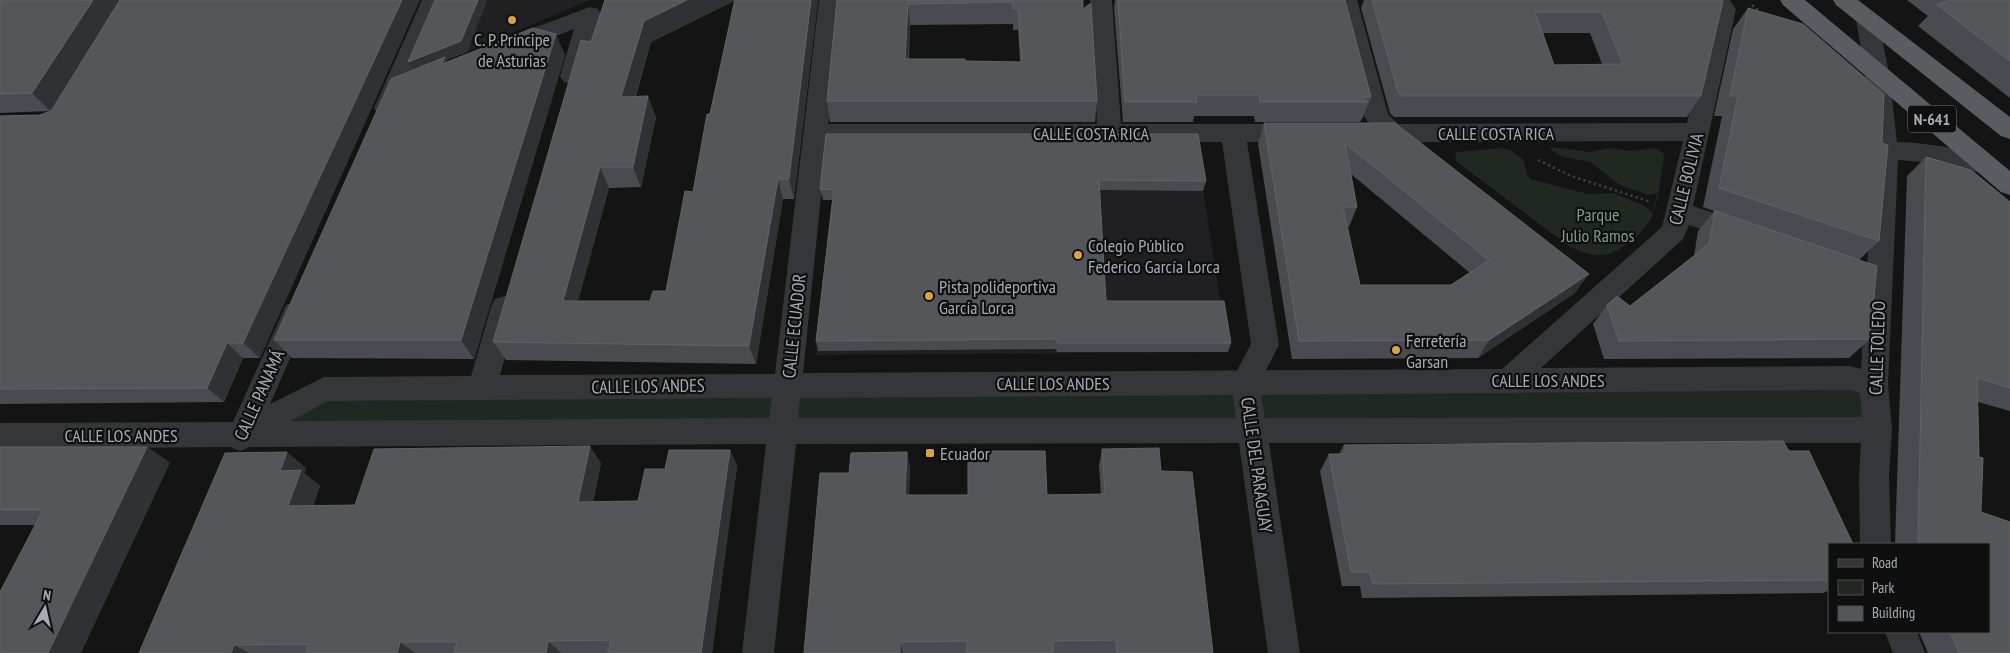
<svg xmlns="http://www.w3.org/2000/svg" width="2010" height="653" viewBox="0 0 2010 653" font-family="'PT Sans Narrow',sans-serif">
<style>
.built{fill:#202022}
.green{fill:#212821}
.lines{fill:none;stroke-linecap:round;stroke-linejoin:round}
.path{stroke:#3c3d41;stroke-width:2.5;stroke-dasharray:2.5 3;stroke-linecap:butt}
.pedestrian{fill:#35363a;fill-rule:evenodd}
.minor{fill:#35363a;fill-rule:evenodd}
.trunk{fill:#5a5c62;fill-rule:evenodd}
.wall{fill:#4a4b50;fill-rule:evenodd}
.shaded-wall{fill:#303134}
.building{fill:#54565a;stroke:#616368;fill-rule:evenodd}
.poi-dot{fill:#dca046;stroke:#0f0f10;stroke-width:2}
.labels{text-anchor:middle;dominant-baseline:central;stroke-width:4.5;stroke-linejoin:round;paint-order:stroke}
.shield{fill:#0f0f10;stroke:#797d83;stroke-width:1}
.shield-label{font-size:16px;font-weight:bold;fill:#a7acb4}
.poi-label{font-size:18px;fill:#a7acb4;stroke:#0f0f10;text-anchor:start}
.street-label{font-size:18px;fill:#a7acb4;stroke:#0f0f10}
.park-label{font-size:18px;fill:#819d80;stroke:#0f0f10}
</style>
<rect width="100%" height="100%" fill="#141415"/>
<!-- built -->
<path class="built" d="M487,0H590L467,52Z
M1197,151L1228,352L816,355L839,152Z"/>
<!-- green -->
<path class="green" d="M1552,147L1590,152L1609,148L1631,151L1654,148L1663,153L1664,157C1661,175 1659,197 1653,214C1648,230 1620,253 1604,255C1593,257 1580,251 1570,247L1457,162L1455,157L1457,152L1503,148L1512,151L1523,160L1527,174L1530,179L1588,194L1613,193L1645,206L1653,214L1657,193L1648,195L1620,185L1590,162L1563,157L1550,149Z
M1874,384L1877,430L242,434L324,389Z"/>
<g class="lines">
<!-- path -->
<path class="path" d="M1752,5L1762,14
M1538,160L1571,176L1651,202"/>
<!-- pedestrian -->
<path class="pedestrian" d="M1090,0H1112L1121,124H1298L1307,127L1310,133L1307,139L1298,142H1247L1279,345L1255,391L1245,394L1235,391L1231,382L1251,344L1222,142H815L806,139L803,133L806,127L815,124H1097Z"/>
<!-- minor -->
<path class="minor" d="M422,0H444L394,114L386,117L378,114L374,108Z
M819,0H841L803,373L1502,369L1662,227L1683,141L1421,142L1423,145L1420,151L1411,154L1402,151L1383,139L1365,118L1335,0H1357L1388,114L1398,124L1687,123L1714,9L1708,0H1730L1736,9L1693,206L1752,226L1756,233L1752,240L1743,243L1689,225L1683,239L1541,368L1850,366L1861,369L1874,151L1865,73L1856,19L1859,14L1867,11L1875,14L1878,19L1889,73L1897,142C1930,143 1963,149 1995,158L1998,165L1995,172L1986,174L1936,163L1898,160L1888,384L1892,430L1889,476L1891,544H1860L1859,476L1861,443H1269L1300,653H1268L1239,443L796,444L774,653H742L766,444L250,447L240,451L230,447L0,449V423L233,422L286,305L296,302L306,305L310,313L270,404L324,377L471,376L491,307L495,299L505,296L515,299L519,307L500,375L775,374ZM1850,390L1860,393L1862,417L1265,418L1261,395ZM1233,395L1236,418H798L800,398ZM772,398L769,418L291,421L328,401Z
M590,7L598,9L601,14L584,76L580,82L572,84L564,82L560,76L574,29L512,53L504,51L501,45L504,39Z
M1885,632H1917L1925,653H1893Z"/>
<!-- trunk -->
<path class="trunk" d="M1780,0H1805L2010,171V195L2001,192L1783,5Z
M1833,0H1858L2010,117V139L2001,136L1836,5Z"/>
</g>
<!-- wall -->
<path class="wall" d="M0,0H120L50,111L0,113Z
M435,0H487L467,52L446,60L447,62L565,55L474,359L292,358L274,340L413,70Z
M605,0H818L794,199H783L756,364L506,360L493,342ZM734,1L693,192L666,291L650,301H578L609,188L641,187L656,117L636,96L651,42Z
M837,0H1083V9L1097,101L1095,122H830L827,101ZM1013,24V30H1018L1020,62L965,61L909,59L910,25Z
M1115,0H1345L1371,97L1363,117L1360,122H1255L1254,116H1194L1193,122H1123L1114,8Z
M1364,0H1719L1701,96L1687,117H1394L1390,113L1361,8ZM1543,33H1590L1602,64L1554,65Z
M1907,0H2010V98L1918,26L1928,16Z
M1748,8L1882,143L1879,241L1859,260L1870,339L1849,358L1604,359L1593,324L1607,305L1630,306L1694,256L1698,231L1714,211L1703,207L1722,116H1714L1733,29Z
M40,115L260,358H243L224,402L0,404V116Z
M1264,123H1395L1575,293L1478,358L1292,359L1258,144ZM1351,174L1470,273L1451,285H1360L1347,227H1349L1357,207Z
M826,134L1206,181L1203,191L1099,190L1106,301L1231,343L1228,352H1057L1056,349L818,351L816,341L832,200H823L820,189Z
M1926,157L1971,170L2010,202V411L1978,402L1979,457L1983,458L1981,512L2010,522V653H1928L1919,632H1989V544H1895L1907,176Z
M1344,445L1829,544V590L1823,593L1362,598L1360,586H1342L1320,471L1329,454H1339Z
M0,447H147L170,463L35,525H0Z
M1102,449L1161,471L1213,653H804L849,473L907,452L910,469L909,495L1101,494L1099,465Z
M730,450L737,466L712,653H139L306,468L304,473L320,486L313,506L355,505L601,463L593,502L638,501L665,469Z"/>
<!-- shaded-wall -->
<path class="shaded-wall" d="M93,0H120L50,111L32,93Z
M402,0H420L260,358L243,343Z
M478,0H487L467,52L446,60L456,78L415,73L408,62Z
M687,0H736L651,42L629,118L621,97L644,21Z
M811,0H818L794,199L789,179Z
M908,4L910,25L907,80L905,59Z
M556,34L565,55L474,359L461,340Z
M648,96L656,117L641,187L633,167Z
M600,167L609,188L573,319L563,301Z
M778,179L783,199L756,364L749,346Z
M1589,274L1575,293L1478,358L1489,340Z
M227,343L243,358L224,402L207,388Z
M590,446L601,463L589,518L578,502Z
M147,447L170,463L81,653H48Z
M730,450L737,466L712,653H701Z
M287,452L306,468L304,473L320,486L307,521L288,506L280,471Z
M907,452L910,469L908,511L905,495Z
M548,641L561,653H546Z
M400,642L415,653H397Z
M900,642L903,653H900Z
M234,645L249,653H231Z"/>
<!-- building -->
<path class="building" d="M0,0H93L32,93L0,94Z
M120,0H402L243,343H227L207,388L0,389V116L40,115L51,111Z
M435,0H478L461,41L408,62Z
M605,0H687L644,21L621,97L648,96L633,167H600L563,301H650L653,291H666L685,191L693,192L707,114H710L735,0H811L789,179H778L749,346L493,342L581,40L591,42Z
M837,0H1083V9L1091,3L1097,101H827ZM1013,2V9H1018L1022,62L965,61V59H905L908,4Z
M1118,0H1345L1371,97H1362L1368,102H1260L1259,95H1196L1197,102H1125Z
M1372,0H1719L1723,1L1701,96H1402L1398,92ZM1535,12H1602L1623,64L1554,65Z
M1950,0H2010V61L1937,5Z
M1748,8L1803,24L1884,94L1882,143L1888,145L1879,241L1719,188L1738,96H1730Z
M533,28L556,34L461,340H274L391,79L445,57L442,64Z
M1264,123H1395L1589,274L1489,340L1299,341ZM1345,143L1489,260L1451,285H1360L1343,207H1357Z
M826,134H1198L1206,181L1099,180L1106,301H1224L1231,343H1057V339L816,341L834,190L820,189Z
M1926,157L1971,170L2010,202V388L1977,378L1979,457L1983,458L1981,512L2010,522V653H1959L1950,632H1989V544H1918Z
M1715,211L1877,266L1870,339L1619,341L1607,305L1617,296L1630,306L1709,244Z
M1783,441L1789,451H1809L1853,544H1829V580L1373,584L1370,572H1351L1329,454H1346L1344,445Z
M590,446L578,502L638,501L645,469H665L669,450H730L701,653H608L611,640L548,641L546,653H454L457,642H400L397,653H306L309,644L234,645L231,653H139L225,453L287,452L280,471L301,470L288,506L355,505L374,449Z
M0,447H147L48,653H0V592L43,510H0Z
M1159,448L1161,471L1192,472L1213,653H1117L1116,640L1053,641V653H967V641L900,642V653H804L820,473H849L851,453L907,452L905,495H968V451H1045L1047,495L1105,494L1102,449Z"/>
<!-- markers -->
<g class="poi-dot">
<circle cx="512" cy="20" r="5"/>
<circle cx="1078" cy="255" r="5"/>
<circle cx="929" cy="296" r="5"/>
<circle cx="1396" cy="350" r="5"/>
<rect x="925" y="448" width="10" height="10" rx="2.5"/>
</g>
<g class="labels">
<!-- shield labels -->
<rect class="shield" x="1908" y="105.5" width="48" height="27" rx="4"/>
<g class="shield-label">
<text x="1932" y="119">N-641</text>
</g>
<!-- poi labels -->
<g class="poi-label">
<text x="512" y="39" text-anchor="middle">C. P. Príncipe<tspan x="512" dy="21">de Asturias</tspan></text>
<text x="1088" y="245">Colegio Público<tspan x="1088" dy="21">Federico García Lorca</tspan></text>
<text x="939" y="286">Pista polideportiva<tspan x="939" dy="21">García Lorca</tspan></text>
<text x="1406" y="340">Ferretería<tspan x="1406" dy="21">Garsan</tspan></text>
<text x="940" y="453">Ecuador</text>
</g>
<!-- street labels -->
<g class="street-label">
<text x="1091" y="133">CALLE COSTA RICA</text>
<text x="1496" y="133">CALLE COSTA RICA</text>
<text transform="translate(1686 179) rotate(-76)">CALLE BOLIVIA</text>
<text transform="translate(794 326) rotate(-84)">CALLE ECUADOR</text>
<text transform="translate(1877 348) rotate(-88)">CALLE TOLEDO</text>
<text x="1548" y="380">CALLE LOS ANDES</text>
<text x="1053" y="383">CALLE LOS ANDES</text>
<text transform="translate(648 386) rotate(-1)">CALLE LOS ANDES</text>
<text transform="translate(259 395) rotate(-66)">CALLE PANAMÁ</text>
<text x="121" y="435">CALLE LOS ANDES</text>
<text transform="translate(1257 465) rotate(82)">CALLE DEL PARAGUAY</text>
</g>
<!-- park labels -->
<g class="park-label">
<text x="1598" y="214">Parque<tspan x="1598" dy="21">Julio Ramos</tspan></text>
</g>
</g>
<!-- legend -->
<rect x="1828" y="543" width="162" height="90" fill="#0f0f10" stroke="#4c4e52"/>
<rect x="1838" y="559" width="25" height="8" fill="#35363a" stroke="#4c4e52"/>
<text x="1872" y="568" font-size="15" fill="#a7acb4">Road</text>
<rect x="1838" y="580" width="25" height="15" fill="#212821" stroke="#4c4e52"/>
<text x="1872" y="593" font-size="15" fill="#a7acb4">Park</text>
<rect x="1838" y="606" width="25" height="15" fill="#54565a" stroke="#4c4e52"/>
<text x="1872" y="618" font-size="15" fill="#a7acb4">Building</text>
<!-- north arrow -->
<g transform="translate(45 608) rotate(9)" stroke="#0f0f10" stroke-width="4" paint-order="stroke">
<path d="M0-4L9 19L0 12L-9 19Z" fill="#a7acb4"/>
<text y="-8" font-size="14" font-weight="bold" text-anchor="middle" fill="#a7acb4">N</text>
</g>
</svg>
